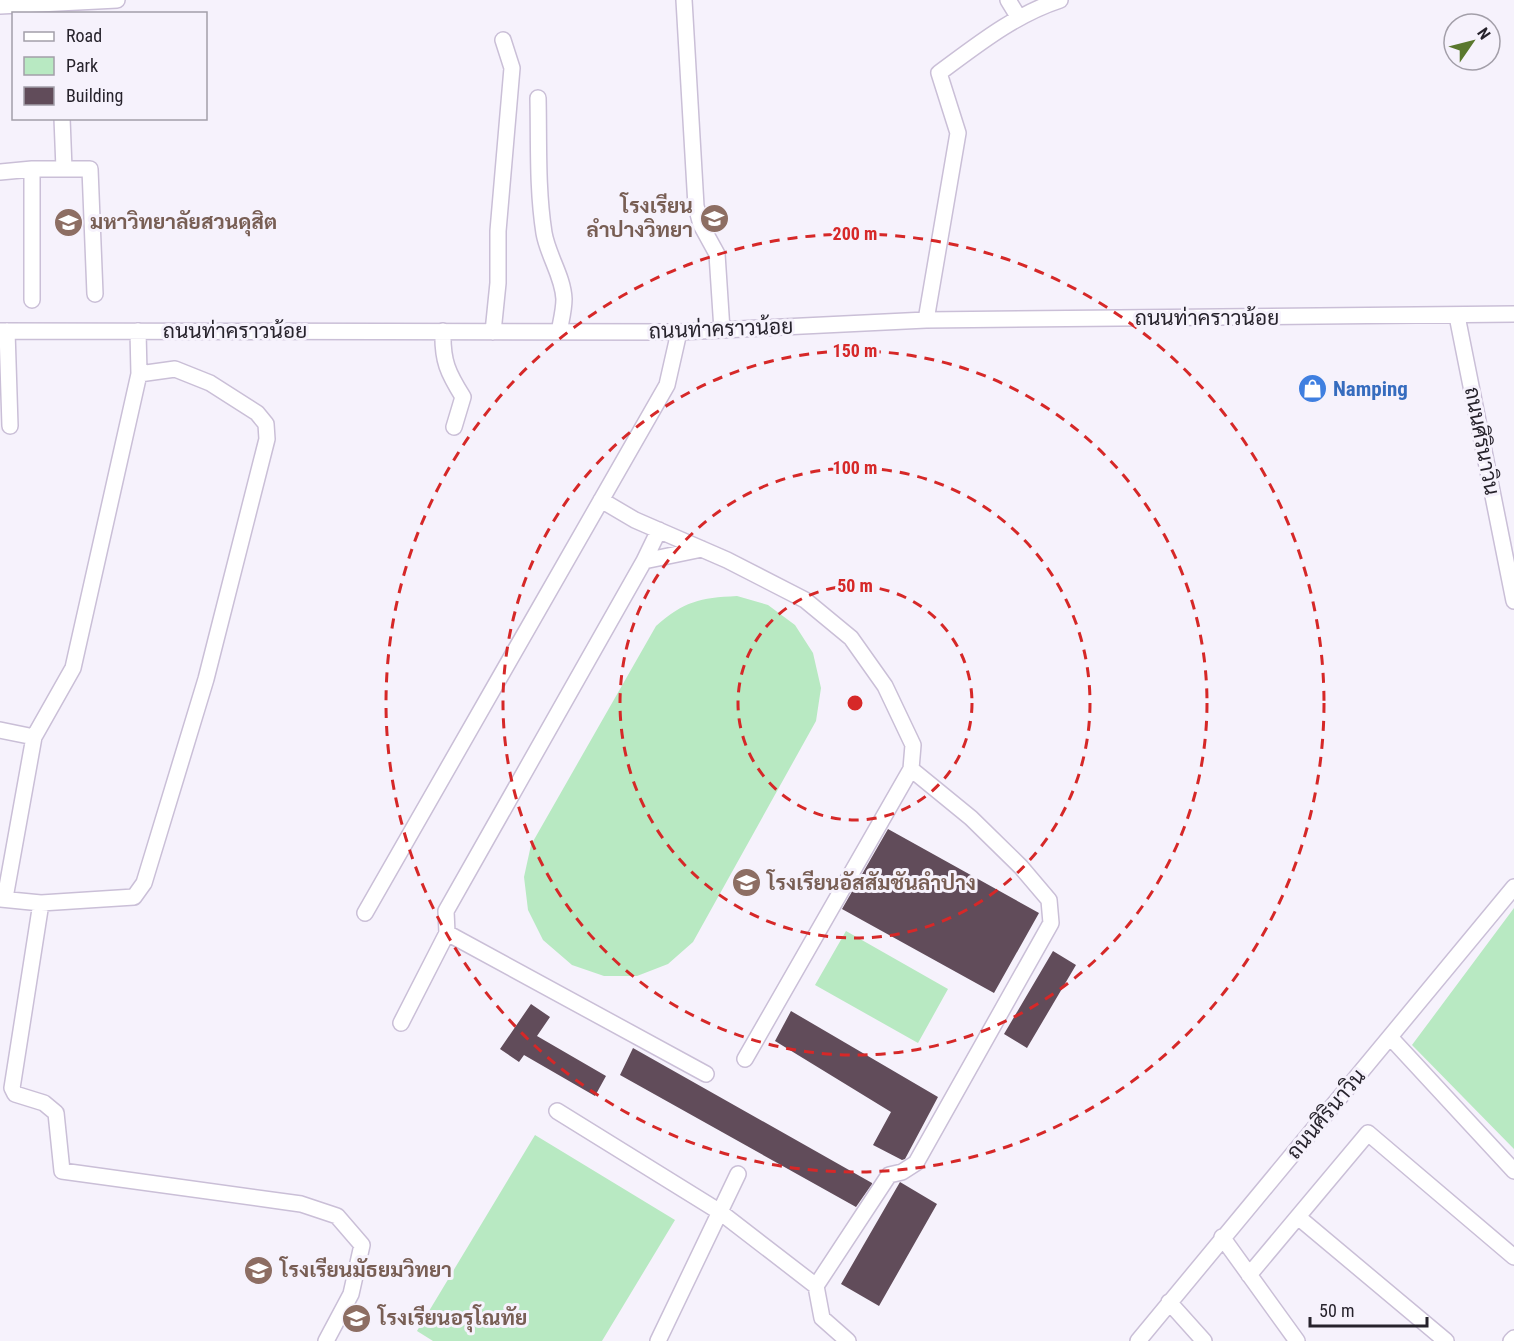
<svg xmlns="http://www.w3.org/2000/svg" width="1514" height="1341" viewBox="0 0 1514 1341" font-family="'Roboto Condensed',Sarabun,sans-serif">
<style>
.green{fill:#b8e9c2}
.building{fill:#614c5a}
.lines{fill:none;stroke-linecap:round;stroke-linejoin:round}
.minor-casing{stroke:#cabfd7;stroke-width:18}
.minor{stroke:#fff;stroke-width:15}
.ring{fill:none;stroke:#d62828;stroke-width:3;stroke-dasharray:10 8}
.labels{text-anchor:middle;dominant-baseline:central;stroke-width:6;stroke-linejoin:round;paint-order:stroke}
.education-label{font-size:21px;font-weight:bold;fill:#785e54;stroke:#f6f2fc;text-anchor:start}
.street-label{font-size:21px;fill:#27232c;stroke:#f6f2fc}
.shop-label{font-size:21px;font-weight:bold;fill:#366cbe;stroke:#f6f2fc;text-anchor:start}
.centre{fill:#d62828;stroke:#f6f2fc;stroke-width:3}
.ring-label{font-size:18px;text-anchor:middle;font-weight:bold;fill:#d62828;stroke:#f6f2fc;stroke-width:6;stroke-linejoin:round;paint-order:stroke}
</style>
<rect width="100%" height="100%" fill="#f6f2fc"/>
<!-- green -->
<path class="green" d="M737,596L768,605L795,625L813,653L821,688L816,721L693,942L668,964L637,976H604L572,965L543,940L528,910L524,877L531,845L656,626C685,601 699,598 737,596Z
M1514,908V1149L1412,1045Z
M846,931L948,989L918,1043L815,985Z
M535,1135L675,1220L602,1341H433L417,1331Z"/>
<!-- building -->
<path class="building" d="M888,829L1039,913L994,993L842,909Z
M1053,951L1076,965L1027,1048L1004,1034Z
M531,1004L550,1017L537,1036L606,1076L595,1096L524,1055L519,1062L500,1049Z
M791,1011L938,1097L905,1159L902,1160L873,1145L891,1112L775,1041Z
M633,1048L872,1183V1184L856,1207L620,1075Z
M900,1182L937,1204L879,1306L841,1284Z"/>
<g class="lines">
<defs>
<path id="minor" d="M684,0L696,206L701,225L717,254L722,330
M1008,0L1019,18
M0,6L117,0
M538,98C539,144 537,188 544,233C548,256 563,276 564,299C564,310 561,321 559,332
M62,118L64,169
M32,169V300
M0,172L32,169H90L95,294
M1457,316L1514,601
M926,320L958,133L939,73C977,45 1014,15 1060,0
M0,331L679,332L926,320L1514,314
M7,331L10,426
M443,331C442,361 448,373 463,397L454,427
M493,332L498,283V231L512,68L503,40
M601,500L635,520L727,560L805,600L851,638L885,686L913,745L911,769L745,1059
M644,561L659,530
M0,730L34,737
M5,898L34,737L73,668L139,374
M0,899L41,903L134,897L144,883L206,679L267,439L266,424L257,413L210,383L175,369L139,374L138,331
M41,903L12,1088L15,1094L44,1103L56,1113L62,1171L301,1204L337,1216L362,1245L351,1294L326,1341
M365,913L667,385L679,332
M447,933L706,1074
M401,1023L447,933L446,911L644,561L702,549
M1390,1037L1514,1171
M557,1111L720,1212L816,1286L822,1318L848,1341
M1298,1217L1446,1341
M1222,1237L1297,1341
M1249,1275L1368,1133L1514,1257
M816,1286L889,1175L902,1172L916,1163L1051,923L1049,900L1021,867L971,818L911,769
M1169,1302L1204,1341
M658,1341L738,1174
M1138,1341L1514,887
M1511,1341L1514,1338"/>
</defs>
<!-- minor casing -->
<use href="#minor" class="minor-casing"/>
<!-- minor -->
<use href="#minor" class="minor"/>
</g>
<!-- distance rings -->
<g class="ring">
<circle cx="855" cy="703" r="117"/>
<circle cx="855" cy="703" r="235"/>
<circle cx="855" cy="703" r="352"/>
<circle cx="855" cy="703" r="469"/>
</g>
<!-- icons -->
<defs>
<symbol id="school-disc" viewBox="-11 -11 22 22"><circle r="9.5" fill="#8d6e63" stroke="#f6f2fc"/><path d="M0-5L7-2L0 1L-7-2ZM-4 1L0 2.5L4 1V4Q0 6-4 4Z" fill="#fff"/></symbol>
<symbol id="university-disc" viewBox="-11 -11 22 22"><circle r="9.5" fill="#8d6e63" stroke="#f6f2fc"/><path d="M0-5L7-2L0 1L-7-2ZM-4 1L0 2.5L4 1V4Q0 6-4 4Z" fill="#fff"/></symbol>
<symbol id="shop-disc" viewBox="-11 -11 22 22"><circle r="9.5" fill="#3f7fe0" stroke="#f6f2fc"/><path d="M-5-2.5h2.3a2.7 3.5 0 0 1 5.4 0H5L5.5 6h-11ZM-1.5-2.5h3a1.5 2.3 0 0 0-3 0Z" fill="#fff"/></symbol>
</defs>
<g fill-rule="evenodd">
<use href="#school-disc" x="698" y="202" width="33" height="33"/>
<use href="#university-disc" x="52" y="206" width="33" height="33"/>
<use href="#shop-disc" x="1296" y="372" width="33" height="33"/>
<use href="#school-disc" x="730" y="866" width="33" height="33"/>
<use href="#school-disc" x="242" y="1254" width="33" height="33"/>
<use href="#school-disc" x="340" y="1302" width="33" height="33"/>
</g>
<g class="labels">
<!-- education labels -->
<g class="education-label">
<text x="693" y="206" text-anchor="end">โรงเรียน<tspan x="693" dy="24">ลำปางวิทยา</tspan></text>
<text x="90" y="222">มหาวิทยาลัยสวนดุสิต</text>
<text x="767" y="883">โรงเรียนอัสสัมชันลำปาง</text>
<text x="280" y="1270">โรงเรียนมัธยมวิทยา</text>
<text x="378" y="1318">โรงเรียนอรุโณทัย</text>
</g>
<!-- street labels -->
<g class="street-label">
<text x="1207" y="318">ถนนท่าคราวน้อย</text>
<text transform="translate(721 329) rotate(-2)">ถนนท่าคราวน้อย</text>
<text x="235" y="331">ถนนท่าคราวน้อย</text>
<text transform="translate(1482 441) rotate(79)">ถนนศิรินาวิน</text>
<text transform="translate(1326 1114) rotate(-50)">ถนนศิรินาวิน</text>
</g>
<!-- shop labels -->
<g class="shop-label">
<text x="1333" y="389">Namping</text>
</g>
</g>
<circle cx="855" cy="703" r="9" class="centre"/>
<g class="ring-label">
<text x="855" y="240">200 m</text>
<text x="855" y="357">150 m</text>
<text x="855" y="474">100 m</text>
<text x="855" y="592">50 m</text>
</g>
<!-- legend -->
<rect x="12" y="12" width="195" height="108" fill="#f6f2fc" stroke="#a39fa9" stroke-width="1.5"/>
<rect x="24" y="32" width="30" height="9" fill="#ffffff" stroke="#a39fa9" stroke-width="1.5"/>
<text x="66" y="42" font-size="18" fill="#27232c">Road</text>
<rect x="24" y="57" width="30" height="18" fill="#b8e9c2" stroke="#a39fa9" stroke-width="1.5"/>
<text x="66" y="72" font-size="18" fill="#27232c">Park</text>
<rect x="24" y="87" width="30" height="18" fill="#614c5a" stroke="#a39fa9" stroke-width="1.5"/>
<text x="66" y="102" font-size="18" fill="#27232c">Building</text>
<!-- north arrow -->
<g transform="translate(1472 42) rotate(55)"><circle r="28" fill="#f6f2fc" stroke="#a39fa9" stroke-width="1.5"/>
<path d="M0-4.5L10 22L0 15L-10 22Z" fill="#5a782e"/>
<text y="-9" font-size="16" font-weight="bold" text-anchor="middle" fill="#27232c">N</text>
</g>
<!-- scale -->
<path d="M1310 1317v9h117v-9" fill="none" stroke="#27232c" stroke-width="3"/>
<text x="1319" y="1317" font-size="18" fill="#27232c" stroke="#f6f2fc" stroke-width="4.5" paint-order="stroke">50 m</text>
</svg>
